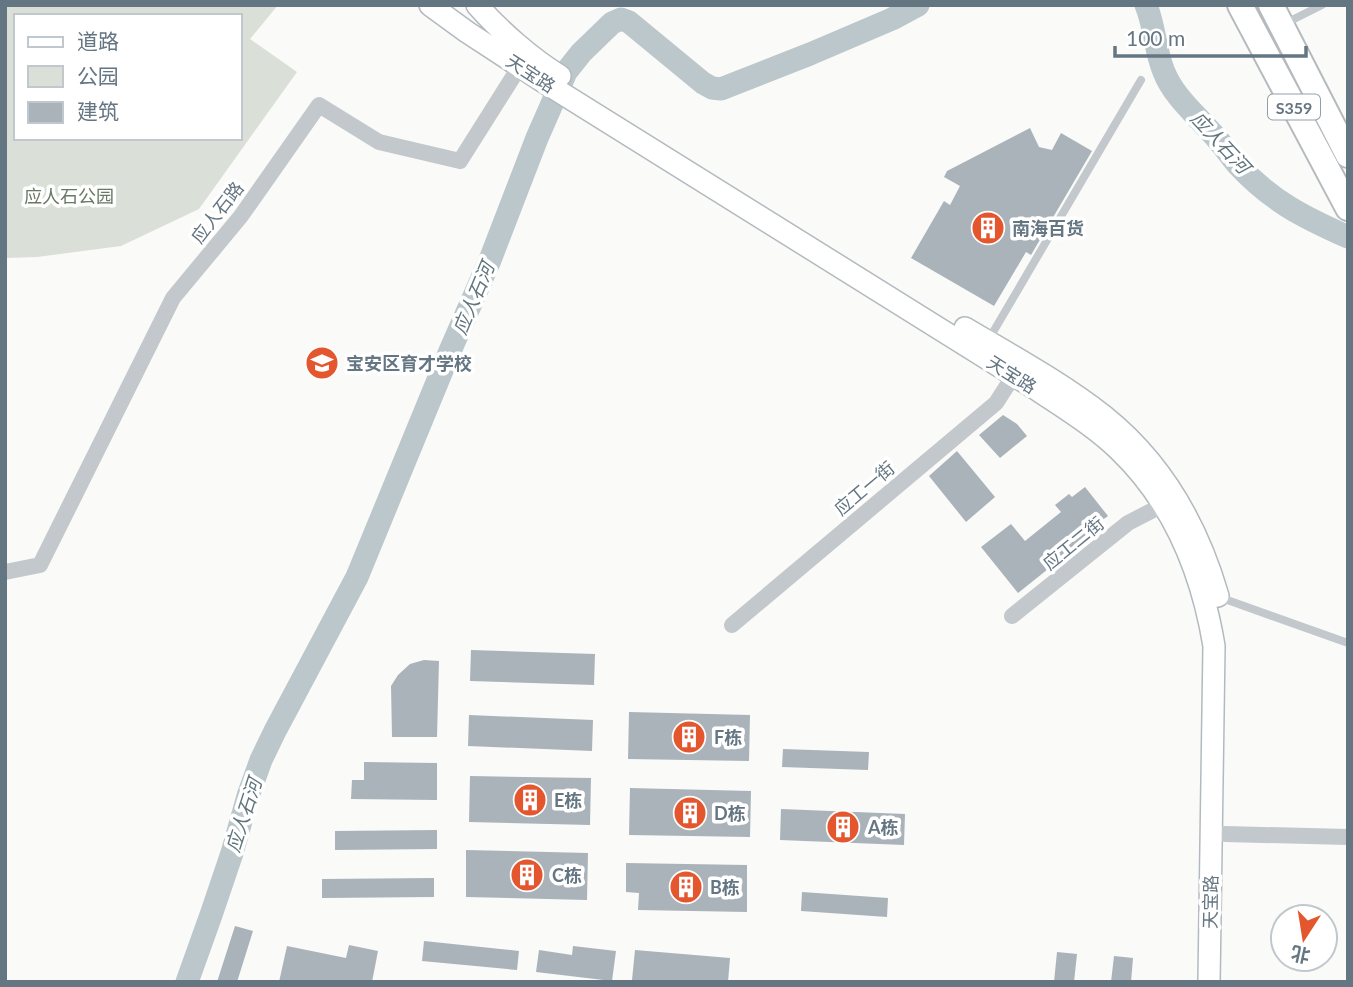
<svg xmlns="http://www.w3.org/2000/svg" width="1353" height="987" viewBox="0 0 1353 987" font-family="Lato,'Noto Sans SC',sans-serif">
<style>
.green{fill:#dadfd7;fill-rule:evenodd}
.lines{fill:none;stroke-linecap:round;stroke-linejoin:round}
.river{stroke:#bbc7cb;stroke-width:23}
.building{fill:#aab3b9}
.secondary-casing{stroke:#b3babf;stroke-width:24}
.primary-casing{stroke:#b5babe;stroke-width:28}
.lane{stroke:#c3c8cc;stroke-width:8}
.street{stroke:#c3c8cc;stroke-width:16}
.secondary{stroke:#fff;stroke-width:21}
.primary{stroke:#fff;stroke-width:24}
.labels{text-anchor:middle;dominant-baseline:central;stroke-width:7;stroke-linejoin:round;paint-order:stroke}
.shield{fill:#fff;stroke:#939fa8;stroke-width:2}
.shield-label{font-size:16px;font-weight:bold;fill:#657683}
.street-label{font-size:18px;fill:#657683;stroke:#fff}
.park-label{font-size:18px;fill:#687a64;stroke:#fff}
.poi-label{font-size:18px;font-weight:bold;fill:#657683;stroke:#fff;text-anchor:start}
.water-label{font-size:19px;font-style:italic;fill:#60757c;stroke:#fff}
</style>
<rect width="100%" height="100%" fill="#fafaf8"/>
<!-- green -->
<path class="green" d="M5,5H278L250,39L297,72L199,209L121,246L37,257L5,258ZM16,16H240V138H16Z"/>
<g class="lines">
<!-- river -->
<path class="river" d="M1146,5C1155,27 1155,51 1164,72C1173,95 1194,113 1210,131C1220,141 1228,153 1237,164C1271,201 1303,217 1348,237
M187,982L211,915L232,853L248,796L261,760L275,731L357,577L450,351L490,260L537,138L566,72L581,53L612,23L621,19L629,22L703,83L712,88L721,89L810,54L892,19L918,5"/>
</g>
<!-- building -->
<path class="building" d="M1030,128L1039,147L1052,150L1061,133L1092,151L1031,255L1026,252L994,306L911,258L944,201L950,205L960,186L944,177L947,171Z
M1003,415L1017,424L1027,436L1000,458L979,435Z
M957,451L995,497L966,522L929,476Z
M1085,487L1108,516L1094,526L1097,530L1018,593L981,547L1011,524L1025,541L1061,512L1055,505L1069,494L1072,497Z
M471,650L595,654L594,685L470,681Z
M424,660L439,661L437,737H392L391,686L398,675L410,664Z
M629,712L750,715L749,761L628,759Z
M469,715L593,720L592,751L468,746Z
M783,749L869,752L868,770L782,767Z
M364,762L437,763V800L351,799L352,780H364Z
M470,776L591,778L590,825L469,822Z
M630,788L751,791L750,837L629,835Z
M781,809L905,814L904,845L780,840Z
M437,830V849L335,850V831Z
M466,850L588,853L587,900L466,897Z
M626,863L747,865V912L638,910L639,893L626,892Z
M434,878V897L322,898V879Z
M802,892L888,898L887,917L801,911Z
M235,926L253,931L237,982H217Z
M424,941L519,951L517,970L422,961Z
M349,945L378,951L372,982H279L287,946L346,958Z
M573,946L616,951L612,981L536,972L539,950L572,955Z
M635,950L730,958L728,982H653L632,980Z
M1057,952L1077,954L1074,982H1054Z
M1114,956L1133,958L1131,982H1111Z"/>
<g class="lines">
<defs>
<path id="secondary" d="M430,5L467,32L539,79L1036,389C1064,408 1094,426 1119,450C1173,502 1202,573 1214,646L1209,982
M477,5C500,31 531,58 560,76
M965,328C1012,356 1062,383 1105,417C1162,463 1198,527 1218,596"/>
<path id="primary" d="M1240,5L1348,208
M1271,5L1348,155"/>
</defs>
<!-- secondary casing -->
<use href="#secondary" class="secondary-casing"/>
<!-- primary casing -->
<use href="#primary" class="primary-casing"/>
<!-- lane -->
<path class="lane" d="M1284,24L1322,5
M989,339L1141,80
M1219,597L1348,643"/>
<!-- street -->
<path class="street" d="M5,572L40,565L173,298L241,216L319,105L379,142L460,161L525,58
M1012,616L1128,523L1163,505
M732,625L996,403L1014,375
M1225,834L1348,837"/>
<!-- secondary -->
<use href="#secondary" class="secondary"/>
<!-- primary -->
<use href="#primary" class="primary"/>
</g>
<!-- icons -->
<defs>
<symbol id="building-disc" viewBox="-11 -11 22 22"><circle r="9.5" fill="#e4572e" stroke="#fff"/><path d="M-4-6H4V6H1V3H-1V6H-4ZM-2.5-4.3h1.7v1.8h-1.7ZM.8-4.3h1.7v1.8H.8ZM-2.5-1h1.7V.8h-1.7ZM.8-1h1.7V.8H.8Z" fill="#fff"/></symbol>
<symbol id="school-disc" viewBox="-11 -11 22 22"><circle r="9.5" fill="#e4572e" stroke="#fff"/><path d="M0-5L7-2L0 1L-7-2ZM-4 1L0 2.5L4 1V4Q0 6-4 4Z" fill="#fff"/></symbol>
</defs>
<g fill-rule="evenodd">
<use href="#building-disc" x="969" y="209" width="38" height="38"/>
<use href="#school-disc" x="303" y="344" width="38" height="38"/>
<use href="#building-disc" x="670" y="718" width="38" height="38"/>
<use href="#building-disc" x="511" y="781" width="38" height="38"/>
<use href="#building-disc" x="671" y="794" width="38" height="38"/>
<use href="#building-disc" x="824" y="808" width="38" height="38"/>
<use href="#building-disc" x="508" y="856" width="38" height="38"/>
<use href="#building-disc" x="667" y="868" width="38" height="38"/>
</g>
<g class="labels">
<!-- shield labels -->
<rect class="shield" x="1268" y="94.5" width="52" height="25" rx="5"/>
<g class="shield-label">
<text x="1294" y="107">S359</text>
</g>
<!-- street labels -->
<g class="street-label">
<text transform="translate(531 73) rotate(33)">天宝路</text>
<text transform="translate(217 212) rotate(-52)">应人石路</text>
<text transform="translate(1012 374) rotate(32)">天宝路</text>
<text transform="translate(864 488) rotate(-40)">应工一街</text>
<text transform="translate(1073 543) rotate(-39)">应工二街</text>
<text transform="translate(1210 902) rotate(-89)">天宝路</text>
</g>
<!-- park labels -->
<g class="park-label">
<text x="69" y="196">应人石公园</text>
</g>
<!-- poi labels -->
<g class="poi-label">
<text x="1012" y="228">南海百货</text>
<text x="346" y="363">宝安区育才学校</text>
<text x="714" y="737">F栋</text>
<text x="554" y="800">E栋</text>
<text x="714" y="813">D栋</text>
<text x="868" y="827">A栋</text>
<text x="552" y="875">C栋</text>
<text x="710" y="887">B栋</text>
</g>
<!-- water labels -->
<g class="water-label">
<text transform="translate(1221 142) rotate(47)">应人石河</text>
<text transform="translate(473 298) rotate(-67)">应人石河</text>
<text transform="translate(243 815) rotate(-72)">应人石河</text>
</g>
</g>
<!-- border -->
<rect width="1353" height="987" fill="none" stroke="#657683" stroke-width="14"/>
<!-- legend -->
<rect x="14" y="14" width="228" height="126" fill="#ffffff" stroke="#c1c8cd" stroke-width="2"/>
<rect x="28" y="37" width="35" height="10" fill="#ffffff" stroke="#c1c8cd" stroke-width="2"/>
<text x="77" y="49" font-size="21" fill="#657683">道路</text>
<rect x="28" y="66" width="35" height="21" fill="#dadfd7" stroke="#c1c8cd" stroke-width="2"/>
<text x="77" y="84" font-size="21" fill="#657683">公园</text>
<rect x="28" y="102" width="35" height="21" fill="#aab3b9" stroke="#c1c8cd" stroke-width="2"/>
<text x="77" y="119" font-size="21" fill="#657683">建筑</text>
<!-- north arrow -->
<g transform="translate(1304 938) rotate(192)"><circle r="33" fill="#ffffff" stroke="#c1c8cd" stroke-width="2"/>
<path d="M0-5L12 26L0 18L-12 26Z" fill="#e4572e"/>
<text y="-10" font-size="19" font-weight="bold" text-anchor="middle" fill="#657683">北</text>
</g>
<!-- scale -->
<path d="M1115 46v10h191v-10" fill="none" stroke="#657683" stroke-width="3.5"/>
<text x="1126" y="46" font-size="21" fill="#657683" stroke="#ffffff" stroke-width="5" paint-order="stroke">100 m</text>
</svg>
